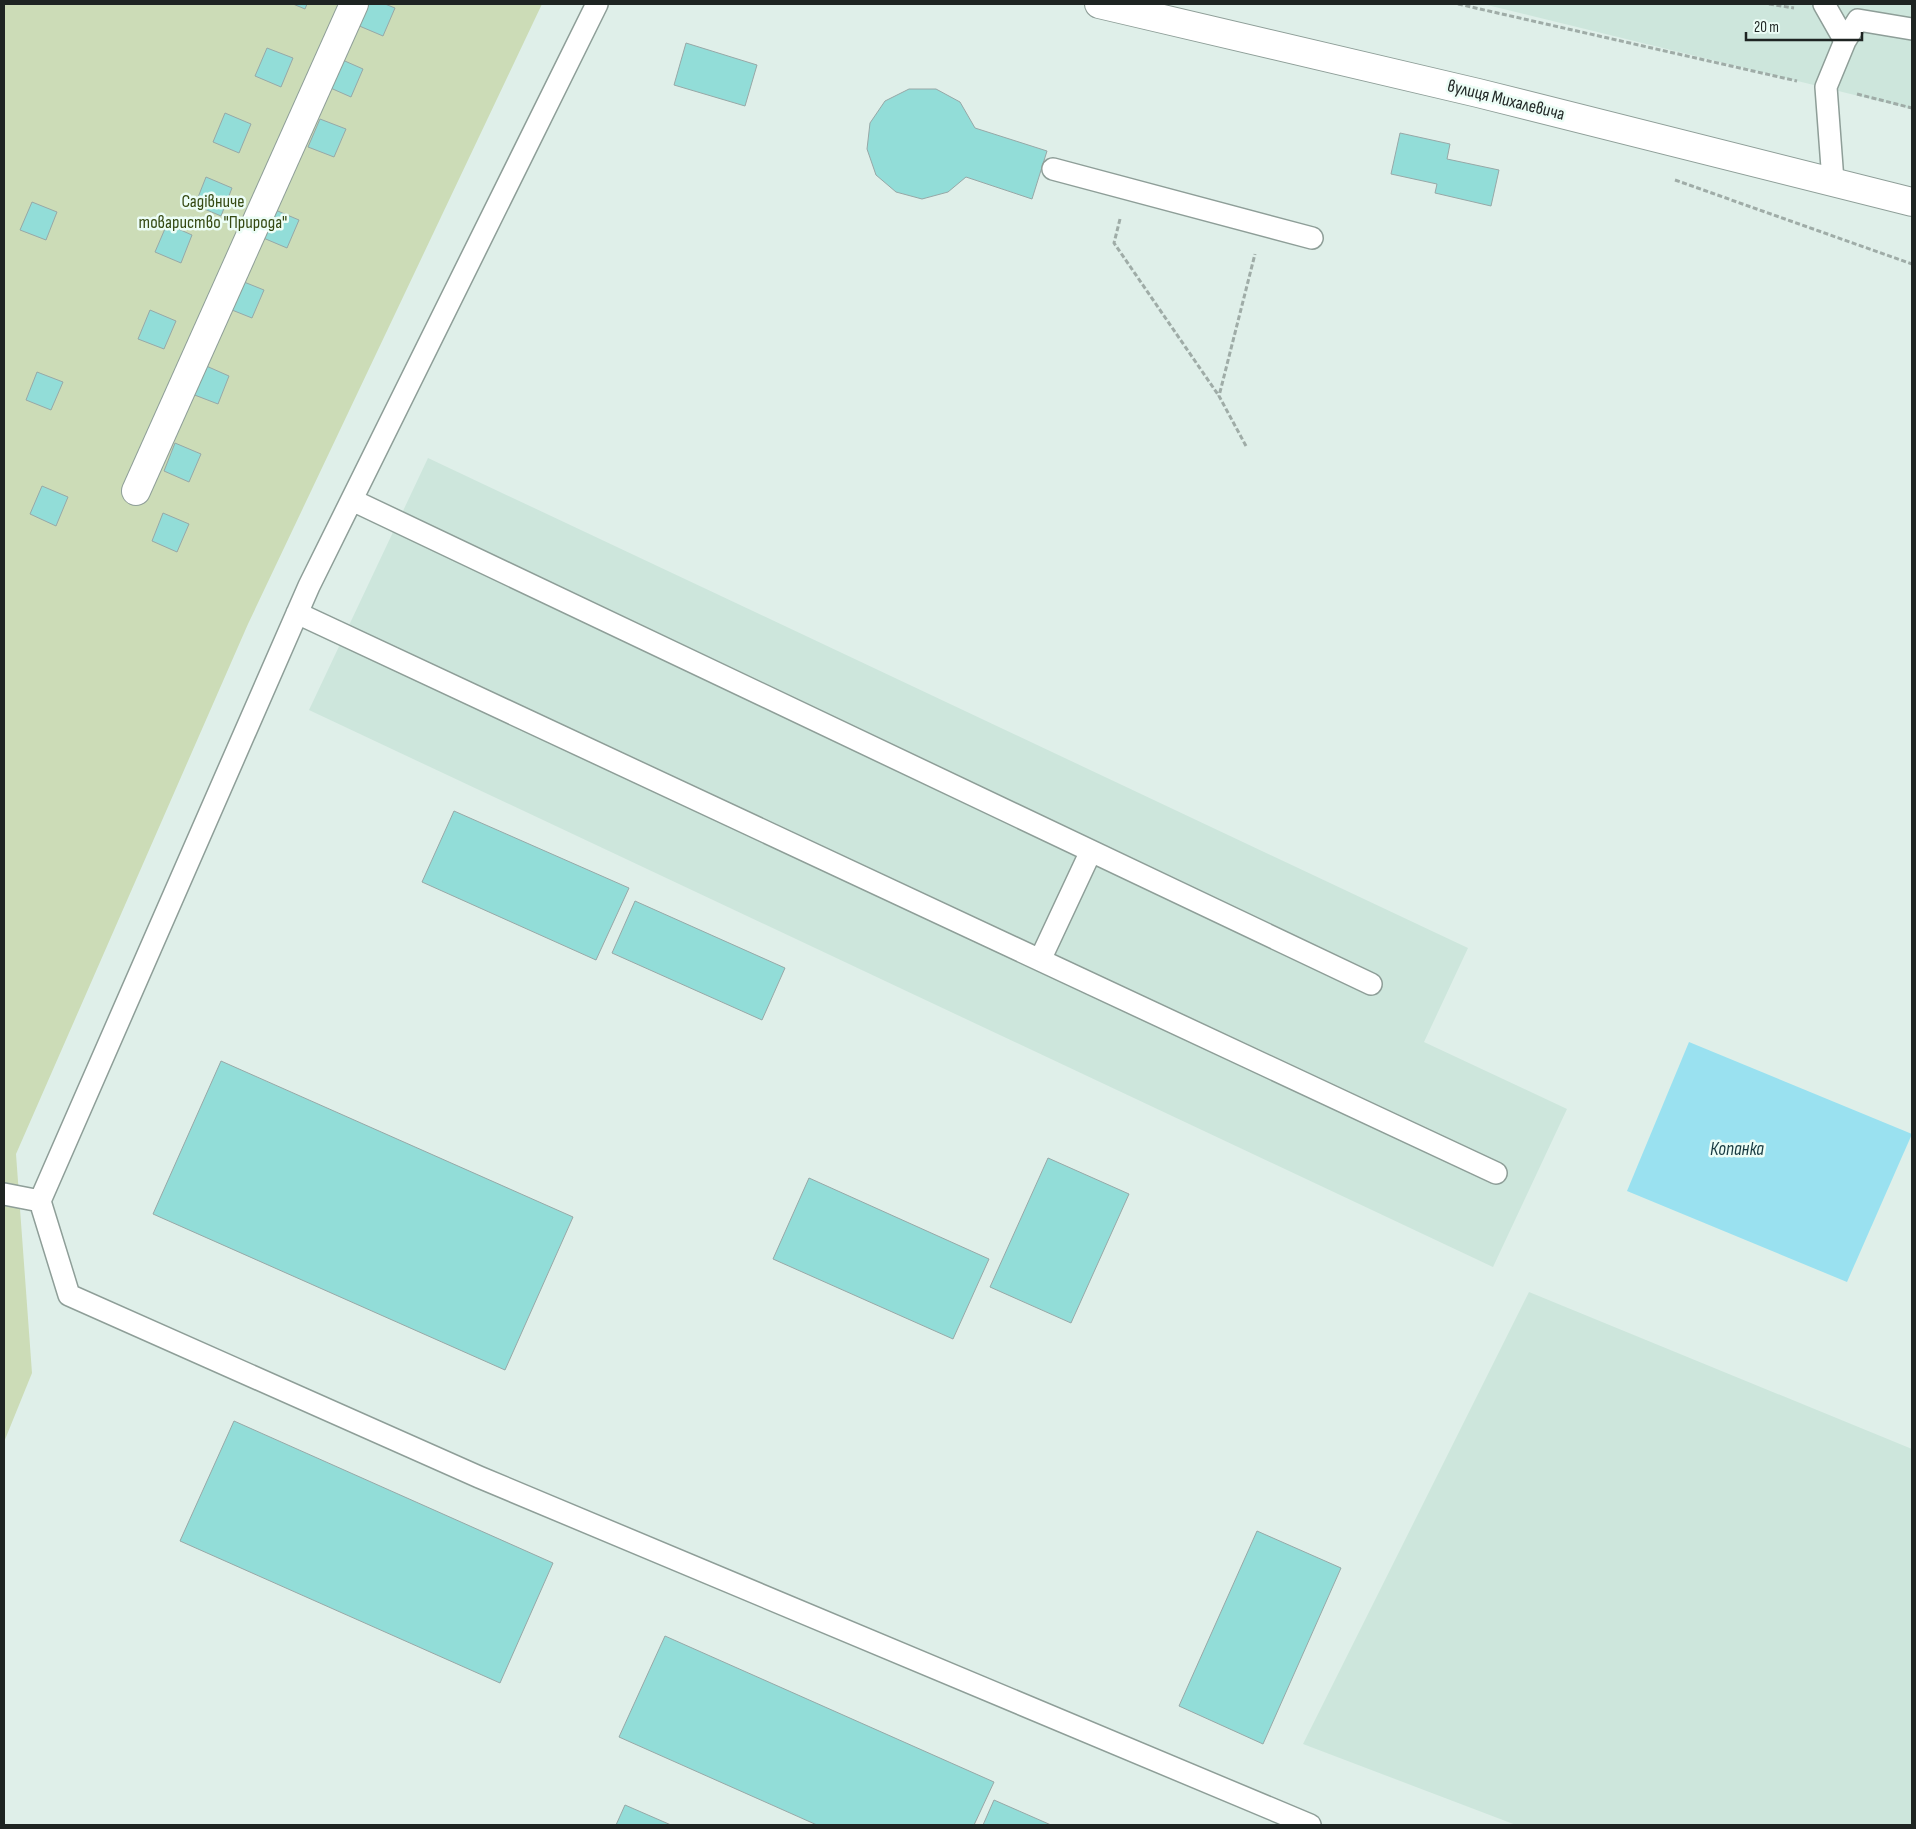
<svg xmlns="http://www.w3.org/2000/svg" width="1916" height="1829" viewBox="0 0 1916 1829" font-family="'Sofia Sans Condensed',sans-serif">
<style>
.built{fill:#cde6dc}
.green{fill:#ccdcb7}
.water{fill:#9ae1f0}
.building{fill:#92ddd8;stroke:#97a8a7}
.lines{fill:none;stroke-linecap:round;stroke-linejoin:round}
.lane-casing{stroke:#8e9e98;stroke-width:24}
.street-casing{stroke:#8e9e98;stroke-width:30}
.secondary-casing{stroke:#8e9e98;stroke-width:30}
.path{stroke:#9faca7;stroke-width:3;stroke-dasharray:5 2.5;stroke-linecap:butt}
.lane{stroke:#fff;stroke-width:21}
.street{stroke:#fff;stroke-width:28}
.secondary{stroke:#fff;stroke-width:28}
.labels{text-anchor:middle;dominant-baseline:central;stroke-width:5;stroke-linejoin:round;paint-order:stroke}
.street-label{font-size:18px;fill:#1e2422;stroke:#ecfdf6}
.park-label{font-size:18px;fill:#364a13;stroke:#ecfdf6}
.water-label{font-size:19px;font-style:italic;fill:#173940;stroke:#ecfdf6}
</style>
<rect width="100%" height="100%" fill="#dfefe9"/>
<!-- built -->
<path class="built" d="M1483,4H1912V109Z
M428,458L1468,948L1424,1042L1567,1109L1493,1267L309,710Z
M1529,1292L1912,1449V1825H1516L1303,1744Z"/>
<!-- green -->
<path class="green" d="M4,4H542L248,624L16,1154L32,1373L4,1442Z"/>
<!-- water -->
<path class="water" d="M1689,1042L1912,1134L1847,1282L1627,1191Z"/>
<!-- building -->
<path class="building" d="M293,4H307L305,9Z
M366,4H385L395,8L383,36L357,25Z
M686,43L757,65L745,106L674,85Z
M267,48L293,58L281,87L255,76Z
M338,58L363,69L351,97L326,86Z
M909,89H936L960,102L975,128L1047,151L1032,199L966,177L948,192L922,199L896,192L876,175L867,149L870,123L885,101Z
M225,113L251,124L239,153L213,142Z
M320,119L346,129L334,157L308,147Z
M1400,133L1450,144L1447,159L1499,170L1491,206L1435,193L1437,184L1391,174Z
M206,177L232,188L221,216L195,205Z
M32,202L57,212L46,240L20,230Z
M273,209L299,220L287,248L261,237Z
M167,224L192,235L181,263L155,252Z
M239,280L264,290L252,318L227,308Z
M150,310L176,321L164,349L138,339Z
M204,365L229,376L218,404L192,394Z
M37,372L63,382L51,410L26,400Z
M175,443L201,454L189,482L164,471Z
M42,486L68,497L56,526L30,514Z
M163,513L189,524L177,552L152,541Z
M454,811L629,888L596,960L422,882Z
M635,901L785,968L762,1020L612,953Z
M221,1061L573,1217L505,1370L153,1214Z
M1048,1158L1129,1194L1071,1323L990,1287Z
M809,1178L989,1259L953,1339L773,1259Z
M234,1421L553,1563L500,1683L180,1541Z
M1257,1531L1341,1568L1263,1744L1179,1706Z
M665,1636L994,1782L974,1825H817L619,1737Z
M994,1800L1051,1825H983Z
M625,1805L671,1825H616Z"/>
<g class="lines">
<defs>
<path id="lane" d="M597,4L309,586L40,1201L69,1295L479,1477L1310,1825
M1824,4L1845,41
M1053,169L1312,238
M1833,181L1826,87L1845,41L1858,20L1912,29
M352,500L1371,984
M297,613L1496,1173
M1040,960L1091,851
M4,1194L40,1201"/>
<path id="street" d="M136,491L354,4"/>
<path id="secondary" d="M1099,4L1478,93L1912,202"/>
</defs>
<!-- lane casing -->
<use href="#lane" class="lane-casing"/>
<!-- street casing -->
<use href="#street" class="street-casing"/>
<!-- secondary casing -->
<use href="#secondary" class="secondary-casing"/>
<!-- path -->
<path class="path" d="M1458,4L1797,81
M1769,4L1794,8
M1857,94L1912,108
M1675,180L1912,264
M1120,219L1114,243L1219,396
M1246,446L1219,396L1255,254"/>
<!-- lane -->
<use href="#lane" class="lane"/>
<!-- street -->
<use href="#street" class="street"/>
<!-- secondary -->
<use href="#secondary" class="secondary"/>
</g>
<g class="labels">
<!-- street labels -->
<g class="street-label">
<text transform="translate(1506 100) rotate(14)">вулиця Михалевича</text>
</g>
<!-- park labels -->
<g class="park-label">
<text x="213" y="201">Садівниче<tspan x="213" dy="21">товариство "Природа"</tspan></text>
</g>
<!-- water labels -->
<g class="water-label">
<text x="1737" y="1149">Копанка</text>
</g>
</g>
<!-- border -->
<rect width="1916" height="1829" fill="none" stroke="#1e2422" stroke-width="10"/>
<!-- scale -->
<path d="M1746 32v8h116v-8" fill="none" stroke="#1e2422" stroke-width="2.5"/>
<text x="1754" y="32" font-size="15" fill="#1e2422" stroke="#ecfdf6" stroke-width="4" paint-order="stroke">20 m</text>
</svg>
